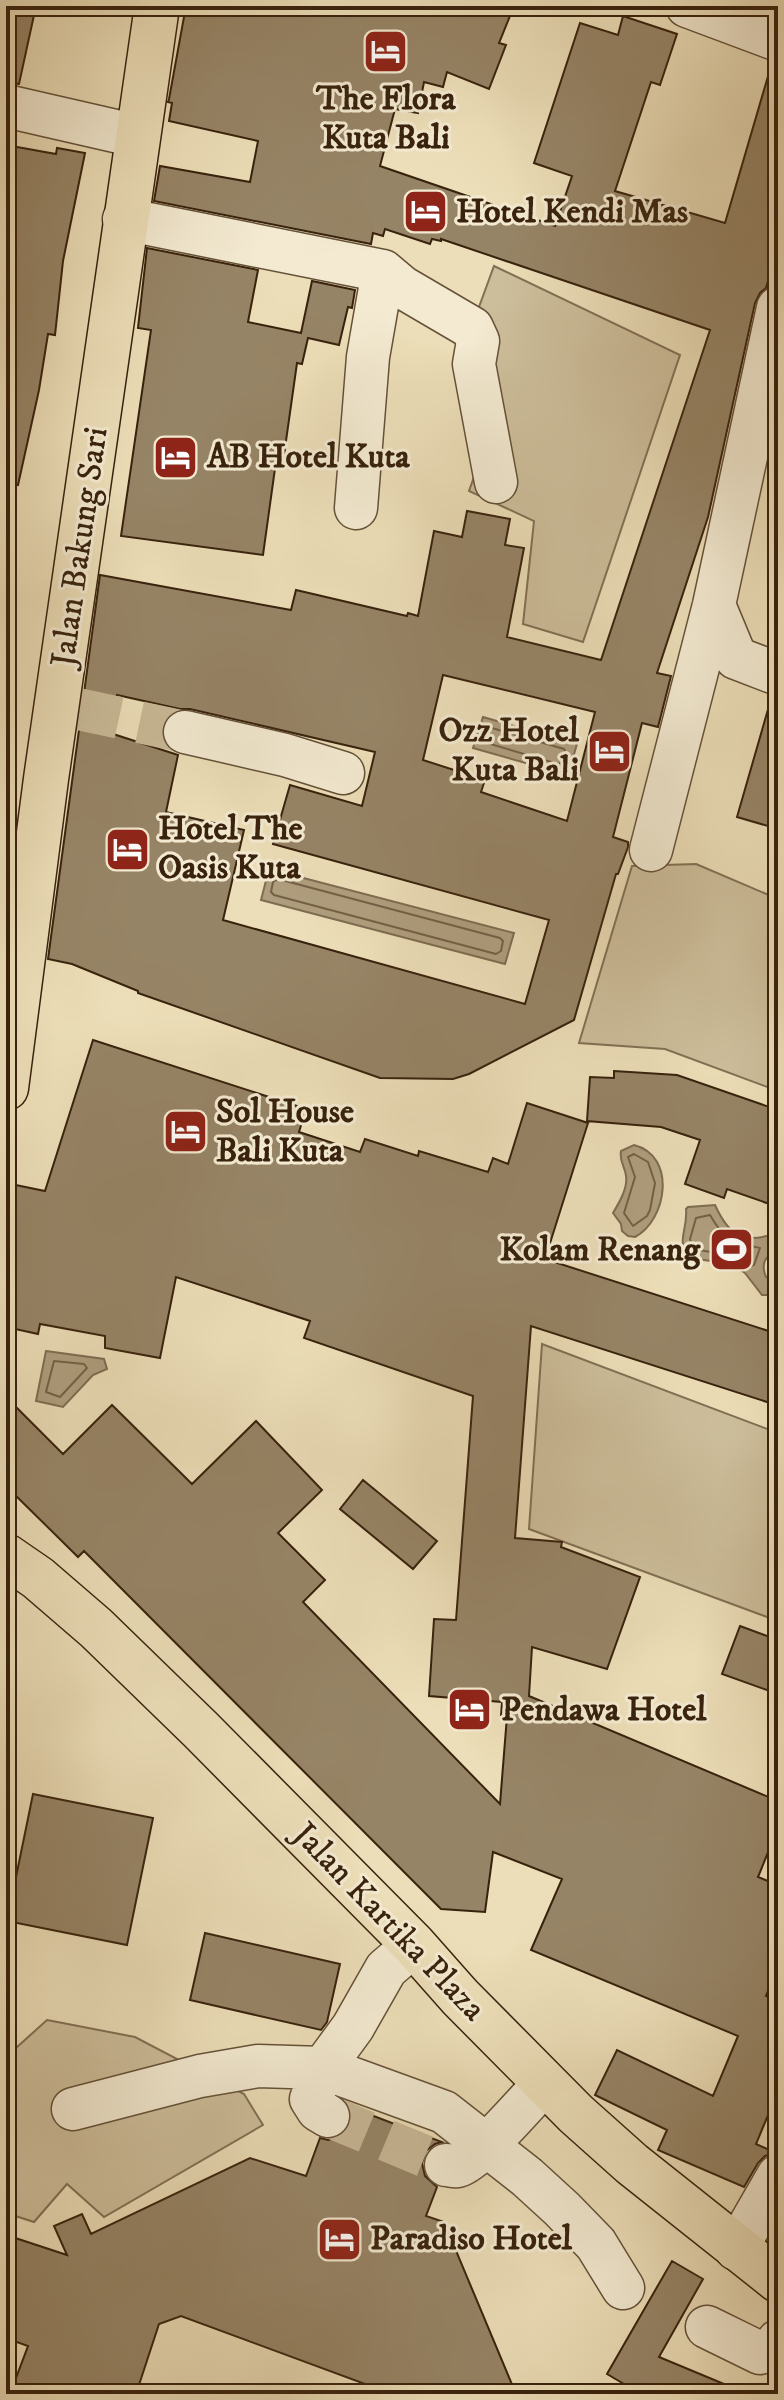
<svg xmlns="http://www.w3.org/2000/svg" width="784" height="2400" viewBox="0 0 784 2400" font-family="'IM FELL DW Pica',serif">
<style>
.green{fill:#cdbe9b;stroke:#827054;stroke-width:2}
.water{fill:#af9e7e;stroke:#7f6c51;stroke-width:2}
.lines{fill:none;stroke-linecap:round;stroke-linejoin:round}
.shore{stroke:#746046;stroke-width:2}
.building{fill:#968466;stroke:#38220d;stroke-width:2;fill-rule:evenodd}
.minor-tunnel{stroke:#c8b896;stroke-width:42;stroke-dasharray:42 21;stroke-linecap:butt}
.minor-casing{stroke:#655138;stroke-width:45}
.major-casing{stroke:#38220d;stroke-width:47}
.minor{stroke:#f3ead1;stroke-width:42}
.major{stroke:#ecdeb8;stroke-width:44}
.labels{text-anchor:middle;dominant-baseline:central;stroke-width:6;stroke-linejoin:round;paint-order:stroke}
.poi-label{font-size:34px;font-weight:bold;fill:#38220d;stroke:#f3ead1;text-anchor:start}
.street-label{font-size:34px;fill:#38220d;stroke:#f3ead1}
</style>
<rect width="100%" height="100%" fill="#ecdeb8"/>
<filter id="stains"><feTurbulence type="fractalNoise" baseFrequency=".0025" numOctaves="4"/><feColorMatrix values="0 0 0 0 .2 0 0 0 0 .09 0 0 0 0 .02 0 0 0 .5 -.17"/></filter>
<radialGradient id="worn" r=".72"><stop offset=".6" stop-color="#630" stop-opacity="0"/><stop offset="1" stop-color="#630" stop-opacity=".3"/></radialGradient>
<!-- green -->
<path class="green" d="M494,266L680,355L583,642L523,624L534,521L469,491L495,418L460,359Z
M696,864L778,899V1091L665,1049L579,1043L632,866Z
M542,1344L778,1433V1621L529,1529Z
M47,2020L135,2037L244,2094L263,2125L104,2217L67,2184L34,2222L6,2213V2057Z"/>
<!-- water -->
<path class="water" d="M483,717L577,744L568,775L473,748Z
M269,869L514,933L505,964L261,900Z
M634,1145C677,1156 667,1220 635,1237L628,1236L622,1231L621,1224L613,1213C619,1203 628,1188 626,1176C625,1166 619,1162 621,1151Z
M715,1205C730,1238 744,1244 778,1233V1253C764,1254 761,1265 766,1277L778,1282L776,1295H762L745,1273L732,1264L690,1258C675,1241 688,1231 686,1209L688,1207Z
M46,1351L104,1359L107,1369L93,1375L63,1407L36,1401Z"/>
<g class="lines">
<!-- shore -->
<path class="shore" d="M492,728L564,749L566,753L563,762L558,764L487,743L485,740L487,731Z
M278,879L500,938L503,941L501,951L496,954L274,895L271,892L273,882Z
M634,1154L648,1162L655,1183L650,1210L647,1216L633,1226L624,1213L635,1177L628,1157Z
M710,1215C725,1241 732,1242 760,1248L754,1265L749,1266L734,1256L693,1249L690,1239L696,1218Z
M54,1361L84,1364L87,1368L60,1397L46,1392Z"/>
</g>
<!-- building -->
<path class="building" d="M6,6H36L19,84L6,83Z
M186,6H514L499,43L506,45L489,89L447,72L443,87L424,82L418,113L395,109L380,166L555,226L572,176L534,163L580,23L618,35L623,16L677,34L660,85L651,82L615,191L725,223L771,66L778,67V246L766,288L760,293L755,303L708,517L657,673L671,676L658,727L642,723L613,837L628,842V847L618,874H616L574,1020L469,1074L453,1079L380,1078L138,993V991L72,964L48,959L100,575L291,610L296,590L407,616L408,613L418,616L434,531L462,537L467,511L510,519L505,545L524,548L507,637L601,660L710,330L441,239V241L432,239L430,244L385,229L383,236L373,233L371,244L154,201L160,166L250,182L258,141L169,121L172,103L168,102L169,99ZM443,675L595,712L567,821L481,792L485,780L423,760ZM117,695L180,709H190L375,752L362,806L290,785L273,844L549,920L525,1004L223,920L244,830L166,812L178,755L107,732Z
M6,145L56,154L57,148L85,153L63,261L55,335L48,334L39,390L18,485L6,483Z
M147,248L258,270L248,322L301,333L312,281L355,290L352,308L348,307L339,345L308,338L302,364L297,363L284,455L277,454L263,555L121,536L151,330L138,328Z
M771,699L778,700V829L737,817Z
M93,1040L306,1109L299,1132L360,1152L365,1139L418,1156L419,1151L488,1172L493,1158L508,1164L527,1103L588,1123L545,1259L778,1334V1379L770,1403L531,1326L515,1538L562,1542L561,1547L640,1577L607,1669L532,1647L529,1696L778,1801V1828L758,1877L778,1885V1967L766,1996L778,2001V2091L756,2144L776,2153L765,2156L758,2163L744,2187L658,2150L667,2130L595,2095L617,2050L713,2096L738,2036L531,1950L562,1879L493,1852L485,1912L441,1909L84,1551L78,1557L6,1486V1397L63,1454L112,1405L192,1484L256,1421L322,1490L278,1533L325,1580L303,1602L500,1804L507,1716H501L502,1702L429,1696L434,1619L456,1620L473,1396L304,1338L310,1321L176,1277L160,1358L105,1348V1336L40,1324L38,1334L6,1327V1183L45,1191Z
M614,1071L677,1075L778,1110V1207L727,1189L724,1198L685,1184L700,1140L661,1127L587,1121L590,1077L614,1078Z
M363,1480L437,1541L413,1569L340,1509Z
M740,1626L778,1640V1694L722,1674Z
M33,1794L153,1818L127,1945L7,1921Z
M205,1933L340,1964L327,2022L321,2030L190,2000Z
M350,2107L442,2142L435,2144L426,2151L422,2163L425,2176L437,2187L426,2216L444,2222L516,2394H392L181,2316L159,2324L136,2394H10L28,2346L6,2338V2235L67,2255L54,2226L82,2214L91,2234L250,2158L306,2176L320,2138L328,2140L339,2137L348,2129L352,2117Z
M672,2261L703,2279L659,2357L748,2394H641L607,2374Z"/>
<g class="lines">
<!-- minor-tunnel -->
<path class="minor-tunnel" d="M78,709L185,732
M328,2116L446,2165"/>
<defs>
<path id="minor" d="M687,6L778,40
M6,106L137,136
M124,219L383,271
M356,508L368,357L383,271L402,287L472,328L478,341L474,364L496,482
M714,605L736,658L778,674
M185,732L285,755L343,773
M651,850L714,605L778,308
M73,2109L200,2076L258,2066L323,2068L444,2112L527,2177L562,2209L596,2244L623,2288
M328,2116L318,2110L311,2099L323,2068L353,2027L386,1969L414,1945
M446,2165C450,2165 454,2167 458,2166C477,2161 528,2100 545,2083
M736,2249L778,2176
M707,2327L760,2353L772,2350L778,2341"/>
<path id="major" d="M6,1088L46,779L157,6
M6,1556L38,1578L96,1628L201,1730L414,1945L460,1997L576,2114L632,2164L778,2280"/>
</defs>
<!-- minor casing -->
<use href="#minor" class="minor-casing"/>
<!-- major casing -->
<use href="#major" class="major-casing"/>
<!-- minor -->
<use href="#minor" class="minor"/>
<!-- major -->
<use href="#major" class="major"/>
</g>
<!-- icons -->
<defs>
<symbol id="hotel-square" viewBox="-11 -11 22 22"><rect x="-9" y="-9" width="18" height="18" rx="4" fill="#8f2418" stroke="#f3ead1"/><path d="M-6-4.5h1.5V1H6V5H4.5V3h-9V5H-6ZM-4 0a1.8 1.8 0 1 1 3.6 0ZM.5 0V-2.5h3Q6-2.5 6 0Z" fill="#fff"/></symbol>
<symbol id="stadium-square" viewBox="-11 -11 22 22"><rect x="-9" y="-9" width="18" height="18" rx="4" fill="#8f2418" stroke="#f3ead1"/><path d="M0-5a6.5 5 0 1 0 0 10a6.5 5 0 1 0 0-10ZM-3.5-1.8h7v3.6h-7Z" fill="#fff"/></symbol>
</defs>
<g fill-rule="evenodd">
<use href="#hotel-square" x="360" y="26" width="51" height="51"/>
<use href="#hotel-square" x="400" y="186" width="51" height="51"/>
<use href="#hotel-square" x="150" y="432" width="51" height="51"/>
<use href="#hotel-square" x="584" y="726" width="51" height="51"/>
<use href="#hotel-square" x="102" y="824" width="51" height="51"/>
<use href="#hotel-square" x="160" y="1106" width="51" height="51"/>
<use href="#stadium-square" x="706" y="1224" width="51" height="51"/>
<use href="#hotel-square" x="444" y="1684" width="51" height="51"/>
<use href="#hotel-square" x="314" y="2214" width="51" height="51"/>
</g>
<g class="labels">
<!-- poi labels -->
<g class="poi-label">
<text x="386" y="99" text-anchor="middle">The Flora<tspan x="386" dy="39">Kuta Bali</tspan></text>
<text x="456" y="212">Hotel Kendi Mas</text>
<text x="207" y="457">AB Hotel Kuta</text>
<text x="579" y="731" text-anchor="end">Ozz Hotel<tspan x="579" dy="39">Kuta Bali</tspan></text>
<text x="158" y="829">Hotel The<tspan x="158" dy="39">Oasis Kuta</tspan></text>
<text x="216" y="1112">Sol House<tspan x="216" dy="39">Bali Kuta</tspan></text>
<text x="700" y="1250" text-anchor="end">Kolam Renang</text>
<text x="501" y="1710">Pendawa Hotel</text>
<text x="370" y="2239">Paradiso Hotel</text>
</g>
<!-- street labels -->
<g class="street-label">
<text transform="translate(80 547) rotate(-82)">Jalan Bakung Sari</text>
<text transform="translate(389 1922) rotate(46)">Jalan Kartika Plaza</text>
</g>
</g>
<!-- margin -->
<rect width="784" height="2400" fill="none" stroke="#ecdeb8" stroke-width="32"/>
<rect x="8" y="8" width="768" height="2384" fill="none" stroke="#38220d" stroke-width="4"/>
<rect x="16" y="16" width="752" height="2368" fill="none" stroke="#38220d" stroke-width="2"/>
<rect width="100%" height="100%" filter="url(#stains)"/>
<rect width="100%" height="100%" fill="url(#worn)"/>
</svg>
